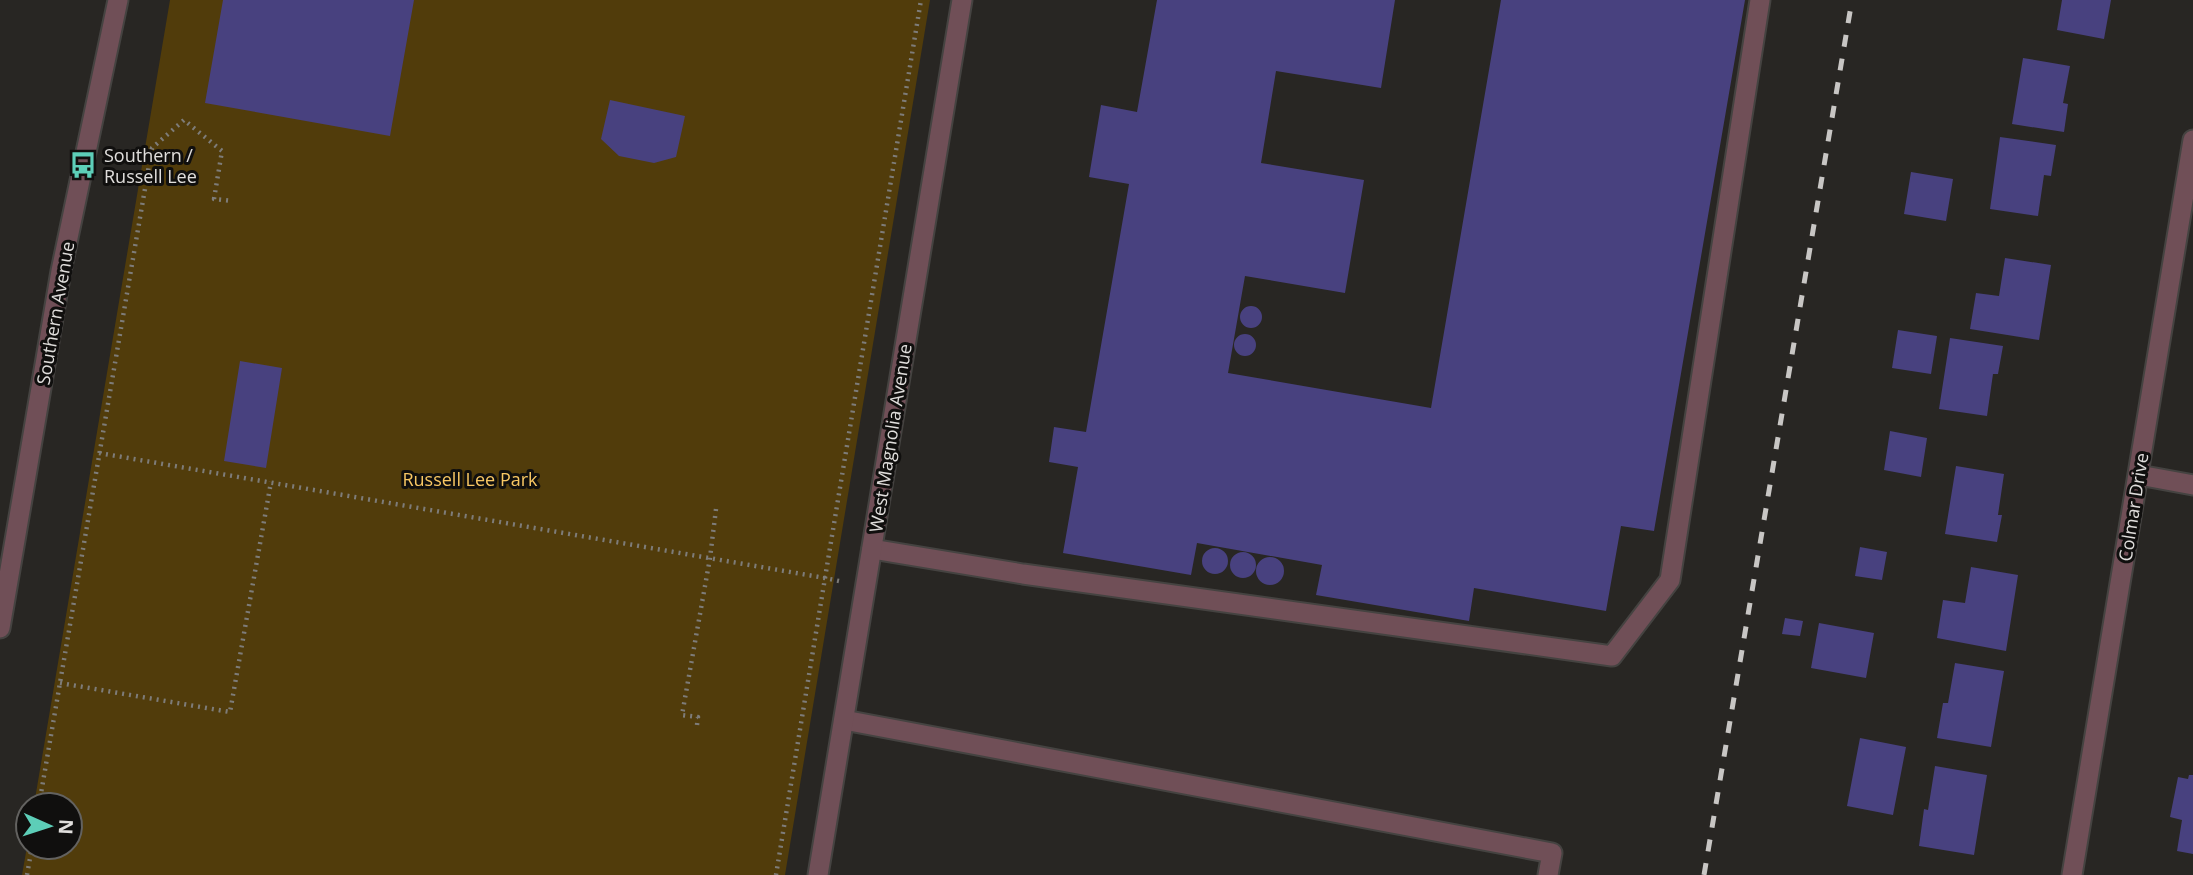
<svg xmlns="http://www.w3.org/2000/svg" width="2193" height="875" viewBox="0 0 2193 875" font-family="'Open Sans',sans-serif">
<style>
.green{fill:#513c0b}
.building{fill:#48417f}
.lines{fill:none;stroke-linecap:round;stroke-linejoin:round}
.service-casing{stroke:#454341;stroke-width:23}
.minor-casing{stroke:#454341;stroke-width:23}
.path{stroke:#7e7c79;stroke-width:4.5;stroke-dasharray:2 5;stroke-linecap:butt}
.service{stroke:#704f57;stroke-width:19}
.minor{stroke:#704f57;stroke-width:19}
.rail{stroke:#c8c6c4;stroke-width:5;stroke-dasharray:12 12;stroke-linecap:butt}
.labels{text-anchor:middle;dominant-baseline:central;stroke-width:6;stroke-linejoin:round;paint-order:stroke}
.poi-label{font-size:18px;fill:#e0dedc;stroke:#100f0e;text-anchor:start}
.street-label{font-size:18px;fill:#e0dedc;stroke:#100f0e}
.park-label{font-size:18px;fill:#f8c763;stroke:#100f0e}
</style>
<rect width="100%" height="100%" fill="#282623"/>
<!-- green -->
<path class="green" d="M170,0H930L785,875H22L28,841V847H70V805H34Z"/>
<!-- building -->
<path class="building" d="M223,0H414L390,136L205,103Z
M1157,0H1395L1381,88L1276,71L1261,163L1364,180L1345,293L1245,276L1228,373L1431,408L1501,0H1745L1654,531L1621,526L1606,611L1474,588L1469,621L1316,595L1322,565L1197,543L1191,575L1063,553L1078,467L1049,462L1054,427L1086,432L1129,184L1089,177L1101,105L1137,112Z
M2062,0H2111L2104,39L2057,30Z
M2023,58L2070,66L2063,103L2068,104L2064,132L2012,124Z
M610,100L685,116L676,157L654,163L619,156L601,139Z
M2000,137L2056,145L2051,176L2044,175L2038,216L1990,209Z
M1911,172L1953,179L1946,221L1904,214Z
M2005,258L2051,265L2039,340L1970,329L1976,293L1999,296Z
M1240 317a11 11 0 1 1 22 0a11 11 0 1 1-22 0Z
M1898,330L1937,336L1931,374L1892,368Z
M1234 345a11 11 0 1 1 22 0a11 11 0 1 1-22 0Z
M1950,338L2003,346L1998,374H1993L1987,416L1939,409Z
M240,361L282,368L266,468L224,461Z
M1890,431L1927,438L1921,477L1884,470Z
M1956,466L2004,474L1998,515H2002L1997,542L1945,534Z
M1860,547L1887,552L1882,580L1855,576Z
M1202 561a13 13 0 1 1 26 0a13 13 0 1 1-26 0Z
M1230 565a13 13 0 1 1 26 0a13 13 0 1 1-26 0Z
M1256 571a14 14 0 1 1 28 0a14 14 0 1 1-28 0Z
M1971,567L2018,575L2006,651L1937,638L1943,600L1965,603Z
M1785,618L1803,621L1800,636L1782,634Z
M1819,623L1874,633L1866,678L1811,668Z
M1955,663L2004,671L1991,747L1937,738L1943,703H1948Z
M1860,738L1906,747L1893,815L1847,806Z
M1935,766L1987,775L1974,855L1919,846L1924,809L1928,810Z
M2189,775H2193V854L2177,851L2182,820L2170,817L2178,777L2188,779Z"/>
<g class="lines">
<defs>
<path id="service" d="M872,549L1023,574L1612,656L1670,580L1760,0
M844,720L1552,853L1548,875"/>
<path id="minor" d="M2139,475L2193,485
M0,628L61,271L118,0
M818,875L962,0
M2072,875L2193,140"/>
</defs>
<!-- service casing -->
<use href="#service" class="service-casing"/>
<!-- minor casing -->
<use href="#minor" class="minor-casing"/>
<!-- path -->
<path class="path" d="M99,453L825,578L776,875
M839,581L825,578L921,0
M60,683L230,712L271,482
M697,725L698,717L682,715L710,558L716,509
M39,805L152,148L184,120L222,151L214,199L232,201
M27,875L32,847"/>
<!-- service -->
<use href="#service" class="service"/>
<!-- minor -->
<use href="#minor" class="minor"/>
<!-- rail -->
<path class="rail" d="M1704,875L1852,0"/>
</g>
<!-- icons -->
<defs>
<symbol id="bus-bare" viewBox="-9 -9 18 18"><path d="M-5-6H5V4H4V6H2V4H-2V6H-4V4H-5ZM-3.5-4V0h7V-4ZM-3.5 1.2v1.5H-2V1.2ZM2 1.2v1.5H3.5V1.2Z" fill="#5dceb8" stroke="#100f0e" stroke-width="2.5" paint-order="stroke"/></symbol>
</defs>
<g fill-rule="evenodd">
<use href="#bus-bare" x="64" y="146" width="38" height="38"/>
</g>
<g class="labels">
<!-- poi labels -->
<g class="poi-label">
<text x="104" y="155">Southern /<tspan x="104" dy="21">Russell Lee</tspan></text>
</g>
<!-- street labels -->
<g class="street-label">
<text transform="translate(55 313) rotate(-80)">Southern Avenue</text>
<text transform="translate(890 438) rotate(-81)">West Magnolia Avenue</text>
<text transform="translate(2133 507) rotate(-81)">Colmar Drive</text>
</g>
<!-- park labels -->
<g class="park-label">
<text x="470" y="479">Russell Lee Park</text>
</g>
</g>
<!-- north arrow -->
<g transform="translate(49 826) rotate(93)"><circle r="33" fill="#100f0e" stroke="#636260" stroke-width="2"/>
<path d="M0-5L12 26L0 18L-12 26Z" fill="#5dceb8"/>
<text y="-10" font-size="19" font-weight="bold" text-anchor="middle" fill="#e0dedc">N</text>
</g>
</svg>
